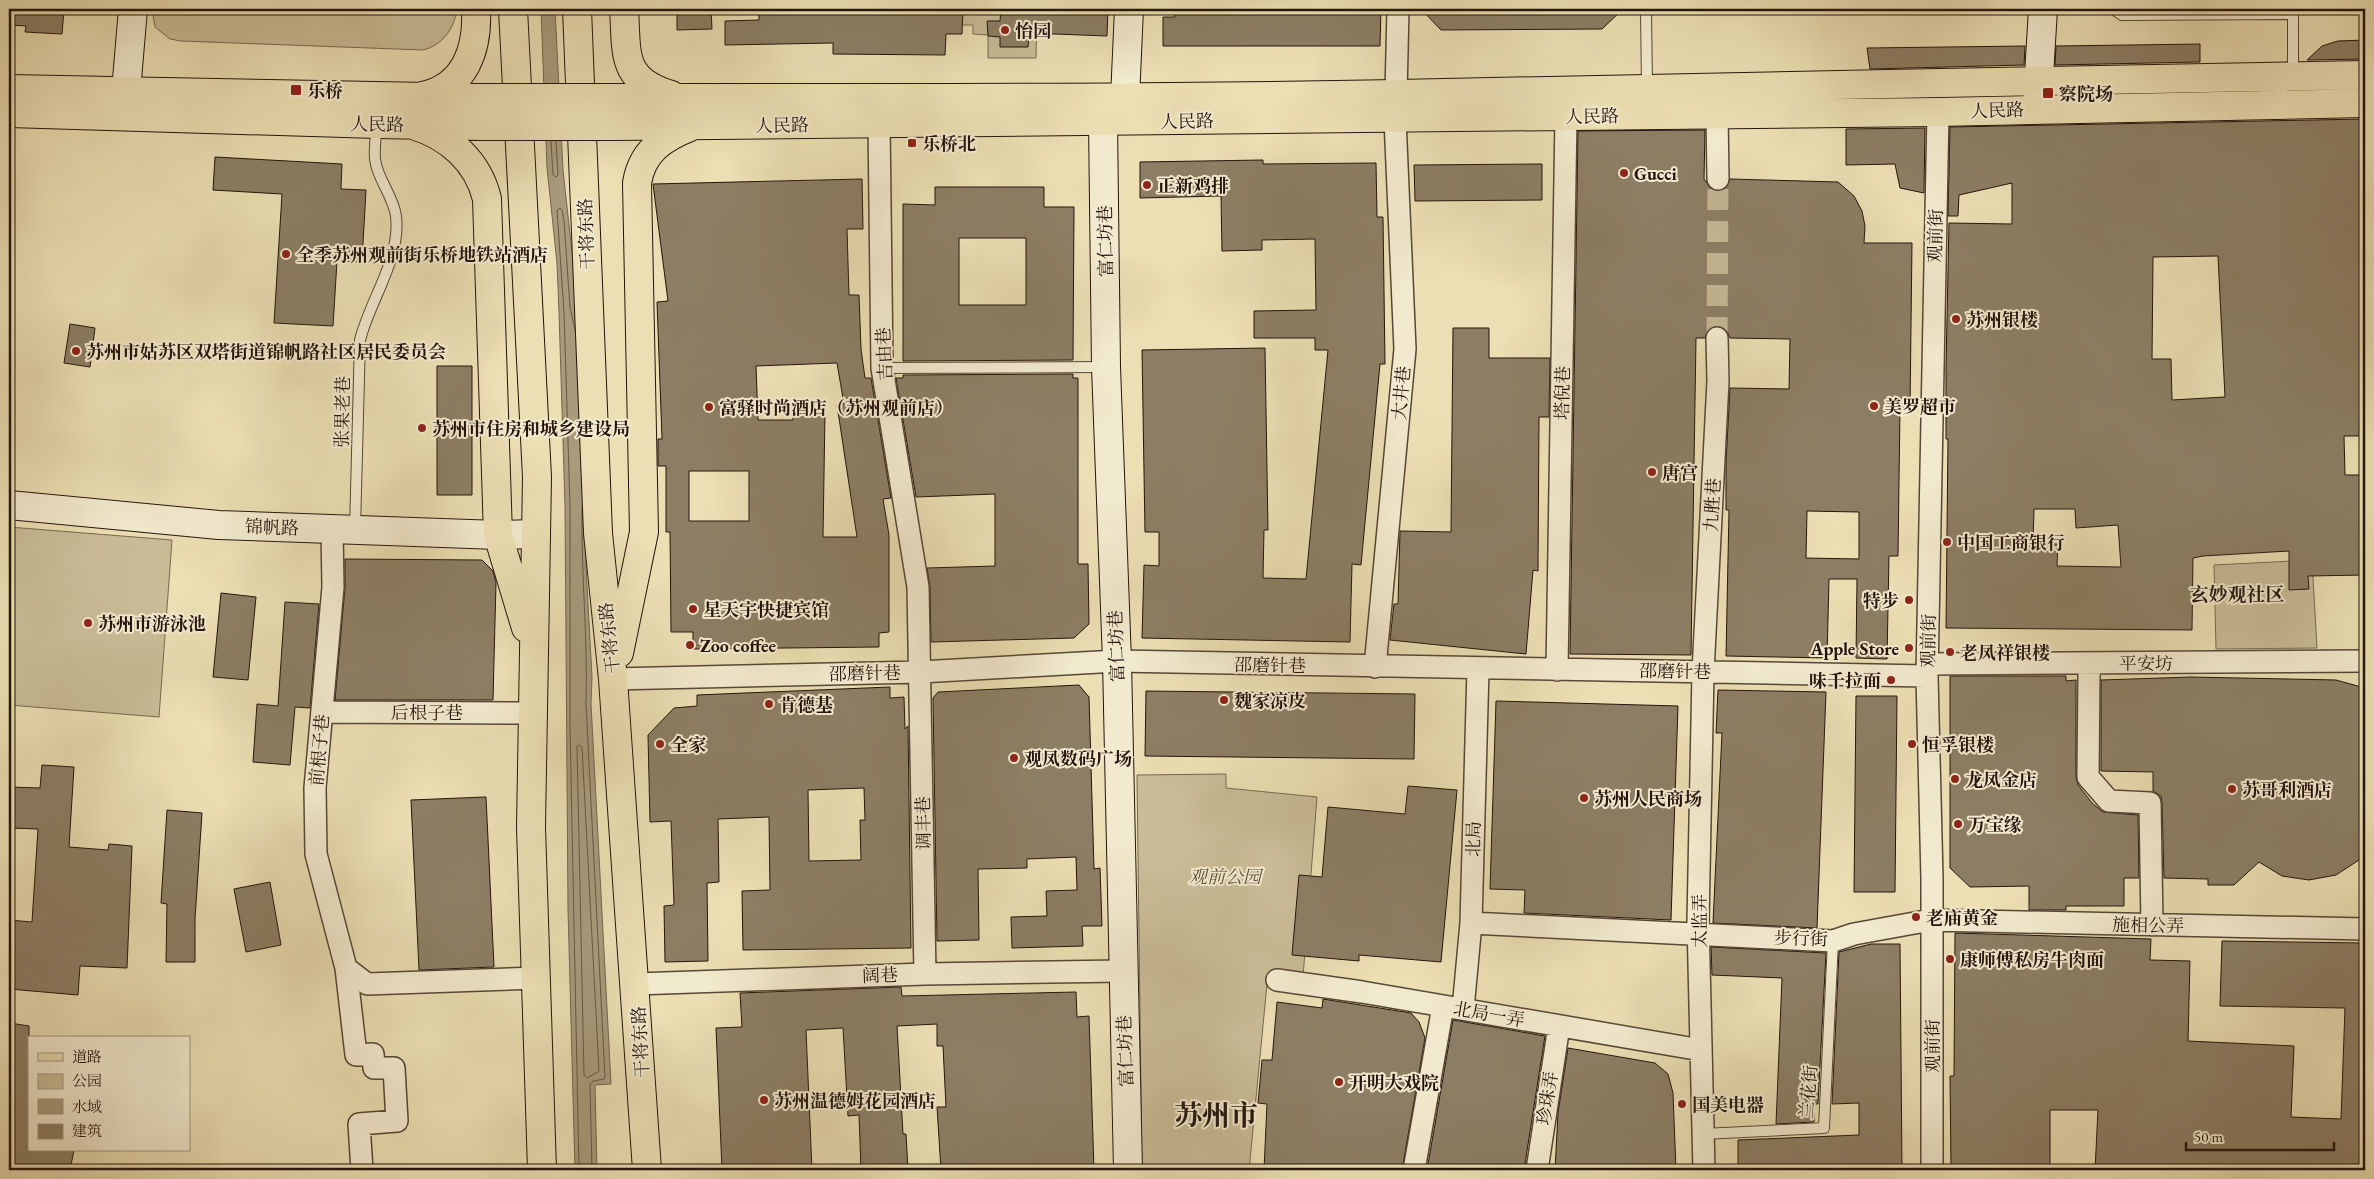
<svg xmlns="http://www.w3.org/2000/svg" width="2374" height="1179" viewBox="0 0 2374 1179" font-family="'EB Garamond','Noto Serif SC',serif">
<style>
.green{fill:#c9bc97;stroke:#776852}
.water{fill:#a89a7b;stroke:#74644f}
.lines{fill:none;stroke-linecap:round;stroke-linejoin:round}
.shore{stroke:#665744;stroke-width:1}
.building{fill:#8c7e64;stroke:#25140e;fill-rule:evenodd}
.street-tunnel{stroke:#c3b692;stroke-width:21;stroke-dasharray:21 11;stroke-linecap:butt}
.lane-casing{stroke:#564737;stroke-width:12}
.street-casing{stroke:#564737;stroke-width:24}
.secondary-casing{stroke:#25140e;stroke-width:30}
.primary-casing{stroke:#25140e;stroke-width:30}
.lane{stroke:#f2eace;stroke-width:10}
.street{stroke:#f2eace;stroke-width:21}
.secondary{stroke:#f2eace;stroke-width:28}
.primary{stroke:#ebdfb3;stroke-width:28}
.primary-bridge-casing{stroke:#25140e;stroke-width:30;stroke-linecap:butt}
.primary-bridge{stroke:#ebdfb3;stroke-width:28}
.poi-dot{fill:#8f2418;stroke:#f2eace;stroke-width:2}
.labels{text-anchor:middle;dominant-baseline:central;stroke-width:4;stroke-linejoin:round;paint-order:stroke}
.poi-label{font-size:18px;font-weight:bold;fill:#25140e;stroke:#f2eace;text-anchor:start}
.street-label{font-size:18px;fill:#25140e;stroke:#f2eace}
.park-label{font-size:18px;font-style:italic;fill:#5e4f3e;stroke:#f2eace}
.neighbourhood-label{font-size:19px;font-weight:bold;fill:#25140e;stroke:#f2eace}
.town-label{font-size:28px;font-weight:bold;fill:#25140e;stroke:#f2eace}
</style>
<rect width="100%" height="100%" fill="#ebdfb3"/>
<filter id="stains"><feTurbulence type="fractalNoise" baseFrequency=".004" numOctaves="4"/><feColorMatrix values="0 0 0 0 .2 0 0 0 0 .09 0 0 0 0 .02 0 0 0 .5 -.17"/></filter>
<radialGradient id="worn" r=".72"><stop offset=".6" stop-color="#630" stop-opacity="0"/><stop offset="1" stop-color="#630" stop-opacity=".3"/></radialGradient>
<!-- green -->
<path class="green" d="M152,9H457C454,29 443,45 423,50L181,41L170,39L155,27Z
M953,9H1037L1036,58H988V35L973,34V25H953Z
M9,527L172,540L159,717L9,705Z
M2312,560L2317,648L2216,649L2214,565Z
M1226,774V788L1317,797L1303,977L1268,974L1249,1170H1142L1137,775Z"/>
<!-- water -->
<path class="water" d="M541,9H555L563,170L573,261L587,473L586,567L592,677L591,704L611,1084L595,1085L597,1170H575L568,909L565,505L559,312L557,263L547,168Z"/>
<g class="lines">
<!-- shore -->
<path class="shore" d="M551,141L553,175L556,177L558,175L556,141
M575,330L570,307L564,221L562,210L560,208L557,210L564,312L570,505V727L579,1170
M582,508C581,574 588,639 586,704L605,1077L604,1079L593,1081L590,1085L592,1170
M579,745L582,747L599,1071L587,1078L584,1075L577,747Z"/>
</g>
<!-- building -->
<path class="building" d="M9,9H64L62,34L25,32L26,26L9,25Z
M677,9H711L712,29L677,30Z
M759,9H963L962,34H946L945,55L833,54V43L725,45V21L759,20Z
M1001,9H1108L1107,36L1029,33L1028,47H1000V37L988,36L987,21H1000Z
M1175,9H1381L1380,46H1163V17H1175Z
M1421,9H1623L1602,29L1441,30Z
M2365,40V59L2307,60L2322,46L2338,41Z
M2200,44V62L2055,65L2056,46Z
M2025,46L2024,65L1870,69L1867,48Z
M2365,119V436H2344L2345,475H2365V575L2308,576L2309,589L2289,590V551L2203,556L2193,558L2192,630L1946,628L1948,439H1946V367L1949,223L2012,224V183L1959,195L1958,216H1948L1950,127ZM2218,256L2225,397L2172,400L2171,359H2152L2153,257ZM2034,509H2075L2076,528L2118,525L2121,567L2057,566L2058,544H2033Z
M1925,128L1924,193L1900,188L1895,164L1846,165V129Z
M1705,130L1704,179L1712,190H1724L1730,179L1838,182L1854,196L1862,211L1865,226L1864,243H1912L1910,408H1900L1898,556H1889L1887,659L1856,658L1857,579H1829L1827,658L1726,656L1729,510H1726V463L1730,388L1789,389L1790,339L1730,338L1727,331L1717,326L1710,328L1705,338H1696L1691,655L1570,654L1578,131ZM1807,511L1859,512V559L1806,558Z
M215,157L342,164L341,189L366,190L362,262L337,261L333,326L274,323L282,194L213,190Z
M1263,160V164L1376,163L1377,217H1383L1385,364H1380L1361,565L1352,564L1350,642L1142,638L1144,565L1159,566V532H1145L1142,350L1265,348L1268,530H1264L1263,578L1306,579L1328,350H1315V338H1254V311L1316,310L1315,239L1262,240V250L1222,251L1221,196L1140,198V162Z
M1542,164V200L1415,201L1414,165Z
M862,179L863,229H847L849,295H859L861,349L865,378H871L891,498L883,499L889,535V632L879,633V647L693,649V632H671L670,532H666V466H658V439H662L657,302L668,301L653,184ZM837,363L844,404L837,405L857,537H823L825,412H793V420H758L756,366ZM689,471H749V521H689Z
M935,187H1044V207H1074L1073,360L903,361V204L935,205ZM959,238H1026V305H959Z
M70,324L95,328L90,367L64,363Z
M1453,328H1489V358H1550L1549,417H1539L1538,571L1533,570L1526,654L1390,640L1394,604H1398L1400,531L1451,532Z
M437,366H472V495H437Z
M1073,374V378H1078V564H1088L1089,624L1074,638L931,642L930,587L927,568L995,566V494L916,497L896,378H903V375Z
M345,559L482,560L493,571L496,582L493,700H335L345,588Z
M221,593L256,597L248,680L213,677Z
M285,602L319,604L310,708L295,707L290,765L253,762L257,704L278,706Z
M1950,676H2066V681L2076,680V777L2078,785L2092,803L2103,812L2138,815L2139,878H2124V906H2066V910H2029V886L1970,887L1950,868Z
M2191,677L2336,680L2365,688V853L2359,860L2336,875L2309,880L2282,876L2259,862L2234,885H2208V879L2164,878L2162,803L2161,796L2153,791V772L2101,771V680Z
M1079,685L1089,697L1094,869L1100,868L1102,926H1082L1083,946L1012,948L1011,917L1047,916L1046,891L1077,890L1076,857L1027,859V868L978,869L979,940L937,941L933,698L938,692Z
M890,687V698L904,697L905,729L908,726L911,948L743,950L742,891L770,890L769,817L718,819L719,882L707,883L708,961L665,962L664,906L674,905L671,821L650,822L648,735L674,708L697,706V695ZM864,788L865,820H860L861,860L809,861L808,790Z
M1718,690L1826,692L1817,928L1713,923L1722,733H1716Z
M1146,691L1415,694L1414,759L1145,756Z
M1856,696H1897L1895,892H1854Z
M1496,701L1678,706L1671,920L1524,913L1525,890L1490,889Z
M42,765L74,767L69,847L108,850L109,844L132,846L127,968L80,966L78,995L9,989V920L32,922L38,829L9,828V787L40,788Z
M1408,786L1457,790L1441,962L1359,955V961L1292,955L1299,875L1322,877L1328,807L1405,814Z
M486,797L494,967L419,970L411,800Z
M167,810L202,813L195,919V962H166L167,904L161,903Z
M270,882L281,945L246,952L234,889Z
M1955,933L2151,939L2150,960L2190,961L2188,1041L2294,1046L2291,1117L2341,1119L2345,1008L2220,1006L2222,941L2365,943V1170H2095L2098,1110H2050V1170H1951L1950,1076H1954Z
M1871,944H1900L1902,1170H1738V1140L1859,1135V1103L1832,1104L1839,952Z
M1711,947L1826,953L1818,1104H1814V1122L1776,1124L1782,978L1712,975Z
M901,987L902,996L1076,992L1077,1017L1089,1016L1094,1170H941L937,1107H946L943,1046H937V1024L897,1026L903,1134H906L908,1170H861L859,1115L848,1116L843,1028L806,1030L812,1170H722L716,1028L742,1027L740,993Z
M1323,999L1411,1013L1419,1022L1425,1038L1402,1170H1264L1267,1104L1258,1103L1262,1060H1272L1277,1002L1322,1008Z
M1453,1020L1545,1036L1524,1170H1427Z
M10,1023L29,1026V1150H74L70,1170H49L9,1164Z
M1568,1048L1655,1063L1668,1074L1673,1093L1676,1170H1555L1558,1113Z"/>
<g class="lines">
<!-- street-tunnel -->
<path class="street-tunnel" d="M1717,338L1718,179"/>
<defs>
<path id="lane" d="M1646,9L1647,88
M2113,9L2122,15L2293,14
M2293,9V75
M882,368L1105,367
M355,529L360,340C370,300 401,259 396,216C393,195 377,179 375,159C374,148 376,135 377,124
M1703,1134L1824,1128L1833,941"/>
<path id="street" d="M1396,94L1398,9
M1717,114L1718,179
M879,123L882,368L918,587L925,974
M332,530L333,587L315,788L316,854L346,968L367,984L536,978
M2092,663L2089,674L2088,777L2109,801L2150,803L2152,925
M1928,664L2365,661
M1375,667L1405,349L1395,119
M1557,670L1566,116
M613,679L920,672L1117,661L1927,676
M322,712L533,713
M1471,923L1833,941L1854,934L1931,920L2365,929
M346,968L356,1055L373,1054L374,1068H394L397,1121L359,1124L362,1170
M1277,980L1362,992L1701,1050
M636,984L925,974L1123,971
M1463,1009L1471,923L1478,669
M1414,1170L1443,1006
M1537,1170L1559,1026
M1704,1170L1698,922L1703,672L1718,381L1717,338
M1932,1170V879L1927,676L1938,112"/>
<path id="secondary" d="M126,91L133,9
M1125,98L1129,9
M2037,109L2043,9
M1103,121L1106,367L1117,661L1128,1170
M9,505L219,525L498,535L536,534"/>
<path id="primary" d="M513,9L537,477L531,827L542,1170
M577,9L598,533L613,679L647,1170
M624,9C627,53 620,80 671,95
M9,89L483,98
M423,96C466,87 478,48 476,9
M613,98C874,98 1135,99 1397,94C1720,89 2042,79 2365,75
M9,113L377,124L483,126
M413,125C449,136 478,161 487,199L498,535L526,628
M614,126L1938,112L2365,103
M619,653L644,532L637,183C642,152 662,138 690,127"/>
</defs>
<!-- lane casing -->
<use href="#lane" class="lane-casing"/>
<!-- street casing -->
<use href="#street" class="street-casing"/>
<!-- secondary casing -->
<use href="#secondary" class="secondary-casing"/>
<!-- primary casing -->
<use href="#primary" class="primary-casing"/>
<!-- lane -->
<use href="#lane" class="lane"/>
<!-- street -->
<use href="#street" class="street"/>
<!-- secondary -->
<use href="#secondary" class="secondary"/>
<!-- primary -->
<use href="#primary" class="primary"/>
<defs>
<path id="primary-bridge" d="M483,98H613
M483,126H614"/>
</defs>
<!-- primary-bridge casing -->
<use href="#primary-bridge" class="primary-bridge-casing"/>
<!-- primary-bridge -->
<use href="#primary-bridge" class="primary-bridge"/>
</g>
<!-- markers -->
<g class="poi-dot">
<circle cx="1005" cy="30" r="5"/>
<rect x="290" y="84" width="12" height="12" rx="2.5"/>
<rect x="2042" y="87" width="12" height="12" rx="2.5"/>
<rect x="907" y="138" width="10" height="10" rx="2.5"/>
<circle cx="1624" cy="173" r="5"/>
<circle cx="1147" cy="185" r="5"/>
<circle cx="286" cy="254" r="5"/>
<circle cx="1956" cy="319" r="5"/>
<circle cx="76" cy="351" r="5"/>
<circle cx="1874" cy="406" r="5"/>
<circle cx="709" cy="407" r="5"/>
<circle cx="422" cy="428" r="5"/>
<circle cx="1652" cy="472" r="5"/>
<circle cx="1947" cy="542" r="5"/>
<circle cx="1909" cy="600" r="5"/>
<circle cx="693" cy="609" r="5"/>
<circle cx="88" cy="623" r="5"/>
<circle cx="690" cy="645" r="5"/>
<circle cx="1909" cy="648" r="5"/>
<circle cx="1950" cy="652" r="5"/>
<circle cx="1891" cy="680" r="5"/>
<circle cx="1224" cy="700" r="5"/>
<circle cx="769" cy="704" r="5"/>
<circle cx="660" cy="744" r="5"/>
<circle cx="1912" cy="744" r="5"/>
<circle cx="1014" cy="758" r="5"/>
<circle cx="1955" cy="779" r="5"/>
<circle cx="2232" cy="789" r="5"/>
<circle cx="1584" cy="798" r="5"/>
<circle cx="1958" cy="824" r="5"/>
<circle cx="1916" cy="917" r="5"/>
<circle cx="1950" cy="959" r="5"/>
<circle cx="1339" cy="1082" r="5"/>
<circle cx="764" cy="1100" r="5"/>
<circle cx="1682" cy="1104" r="5"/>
</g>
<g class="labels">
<!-- poi labels -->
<g class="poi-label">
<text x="1015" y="30">怡园</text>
<text x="307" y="90">乐桥</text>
<text x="2059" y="93">察院场</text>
<text x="922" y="143">乐桥北</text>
<text x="1634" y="173">Gucci</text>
<text x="1157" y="185">正新鸡排</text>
<text x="296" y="254">全季苏州观前街乐桥地铁站酒店</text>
<text x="1966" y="319">苏州银楼</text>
<text x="86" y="351">苏州市姑苏区双塔街道锦帆路社区居民委员会</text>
<text x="1884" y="406">美罗超市</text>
<text x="719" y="407">富驿时尚酒店（苏州观前店）</text>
<text x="432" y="428">苏州市住房和城乡建设局</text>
<text x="1662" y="472">唐宫</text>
<text x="1957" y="542">中国工商银行</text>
<text x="1899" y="600" text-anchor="end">特步</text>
<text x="703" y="609">星天宇快捷宾馆</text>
<text x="98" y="623">苏州市游泳池</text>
<text x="700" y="645">Zoo coffee</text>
<text x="1899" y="648" text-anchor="end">Apple Store</text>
<text x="1960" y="652">老凤祥银楼</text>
<text x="1881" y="680" text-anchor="end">味千拉面</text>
<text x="1234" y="700">魏家凉皮</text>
<text x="779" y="704">肯德基</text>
<text x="670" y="744">全家</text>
<text x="1922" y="744">恒孚银楼</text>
<text x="1024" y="758">观凤数码广场</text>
<text x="1965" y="779">龙凤金店</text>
<text x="2242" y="789">苏哥利酒店</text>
<text x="1594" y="798">苏州人民商场</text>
<text x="1968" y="824">万宝缘</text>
<text x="1926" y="917">老庙黄金</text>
<text x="1960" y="959">康师傅私房牛肉面</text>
<text x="1349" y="1082">开明大戏院</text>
<text x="774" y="1100">苏州温德姆花园酒店</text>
<text x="1692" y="1104">国美电器</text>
</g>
<!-- street labels -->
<g class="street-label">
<text transform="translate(1997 110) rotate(-2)">人民路</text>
<text transform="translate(1592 116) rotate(-1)">人民路</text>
<text transform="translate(1187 121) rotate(-1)">人民路</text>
<text transform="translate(377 124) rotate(1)">人民路</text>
<text transform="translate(782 125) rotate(-1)">人民路</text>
<text transform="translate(586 234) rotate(-92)">干将东路</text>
<text transform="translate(1935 236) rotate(-89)">观前街</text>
<text transform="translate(1105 241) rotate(-91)">富仁坊巷</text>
<text transform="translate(884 354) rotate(-93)">吉由巷</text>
<text transform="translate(1401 393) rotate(-85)">大井巷</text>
<text transform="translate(1562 393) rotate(-89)">塔倪巷</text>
<text transform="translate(342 412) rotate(-89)">张果老巷</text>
<text transform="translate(1712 505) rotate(-87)">九胜巷</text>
<text transform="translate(272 527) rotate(2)">锦帆路</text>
<text transform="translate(609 638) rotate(-96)">干将东路</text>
<text transform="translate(1928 641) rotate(-89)">观前街</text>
<text transform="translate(1116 646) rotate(-92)">富仁坊巷</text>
<text x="2146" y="663">平安坊</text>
<text transform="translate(1270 665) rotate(1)">邵磨针巷</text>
<text transform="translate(1675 671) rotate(1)">邵磨针巷</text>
<text transform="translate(865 673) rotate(-1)">邵磨针巷</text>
<text x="427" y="712">后根子巷</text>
<text transform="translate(319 750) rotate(-85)">前根子巷</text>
<text transform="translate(923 823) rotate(-91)">调丰巷</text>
<text transform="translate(1473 839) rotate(-89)">北局</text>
<text transform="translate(1699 921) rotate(-90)">太监弄</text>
<text transform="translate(2148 925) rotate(1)">施相公弄</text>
<text transform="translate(1801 938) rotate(2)">步行街</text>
<text transform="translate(880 975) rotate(-2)">阔巷</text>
<text transform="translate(1489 1014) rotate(10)">北局一弄</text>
<text transform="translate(640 1042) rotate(-93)">干将东路</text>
<text transform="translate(1932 1046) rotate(-90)">观前街</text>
<text transform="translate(1125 1051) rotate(-92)">富仁坊巷</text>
<text transform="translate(1808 1092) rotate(-85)">兰花街</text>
<text transform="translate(1547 1098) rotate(-81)">珍珠弄</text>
</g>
<!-- park labels -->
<g class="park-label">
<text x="1225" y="876">观前公园</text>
</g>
<!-- neighbourhood labels -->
<g class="neighbourhood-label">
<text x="2237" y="594">玄妙观社区</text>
</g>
<!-- town labels -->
<g class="town-label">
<text x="1216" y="1115">苏州市</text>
</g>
</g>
<!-- margin -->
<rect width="2374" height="1179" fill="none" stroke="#ebdfb3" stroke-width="30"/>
<rect x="10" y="10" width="2354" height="1159" fill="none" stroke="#25140e" stroke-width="2.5"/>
<rect x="15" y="15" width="2344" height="1149" fill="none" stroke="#25140e"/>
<!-- legend -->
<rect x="28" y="1036" width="162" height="115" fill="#f2eace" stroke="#a09481"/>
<rect x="38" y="1053" width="25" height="8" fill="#ebdfb3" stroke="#a09481"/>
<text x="72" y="1062" font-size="15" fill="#25140e">道路</text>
<rect x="38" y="1074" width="25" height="15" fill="#c9bc97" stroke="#a09481"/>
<text x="72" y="1086" font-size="15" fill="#25140e">公园</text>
<rect x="38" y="1099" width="25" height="15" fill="#a89a7b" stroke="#a09481"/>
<text x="72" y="1112" font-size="15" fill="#25140e">水域</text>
<rect x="38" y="1124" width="25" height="15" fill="#8c7e64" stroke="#a09481"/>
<text x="72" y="1136" font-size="15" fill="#25140e">建筑</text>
<!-- scale -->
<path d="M2186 1142v8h148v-8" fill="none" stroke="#25140e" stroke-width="2.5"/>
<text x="2194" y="1142" font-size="15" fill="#25140e" stroke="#f2eace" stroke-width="4" paint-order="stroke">50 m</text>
<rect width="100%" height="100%" filter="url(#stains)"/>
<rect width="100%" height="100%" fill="url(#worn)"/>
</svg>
